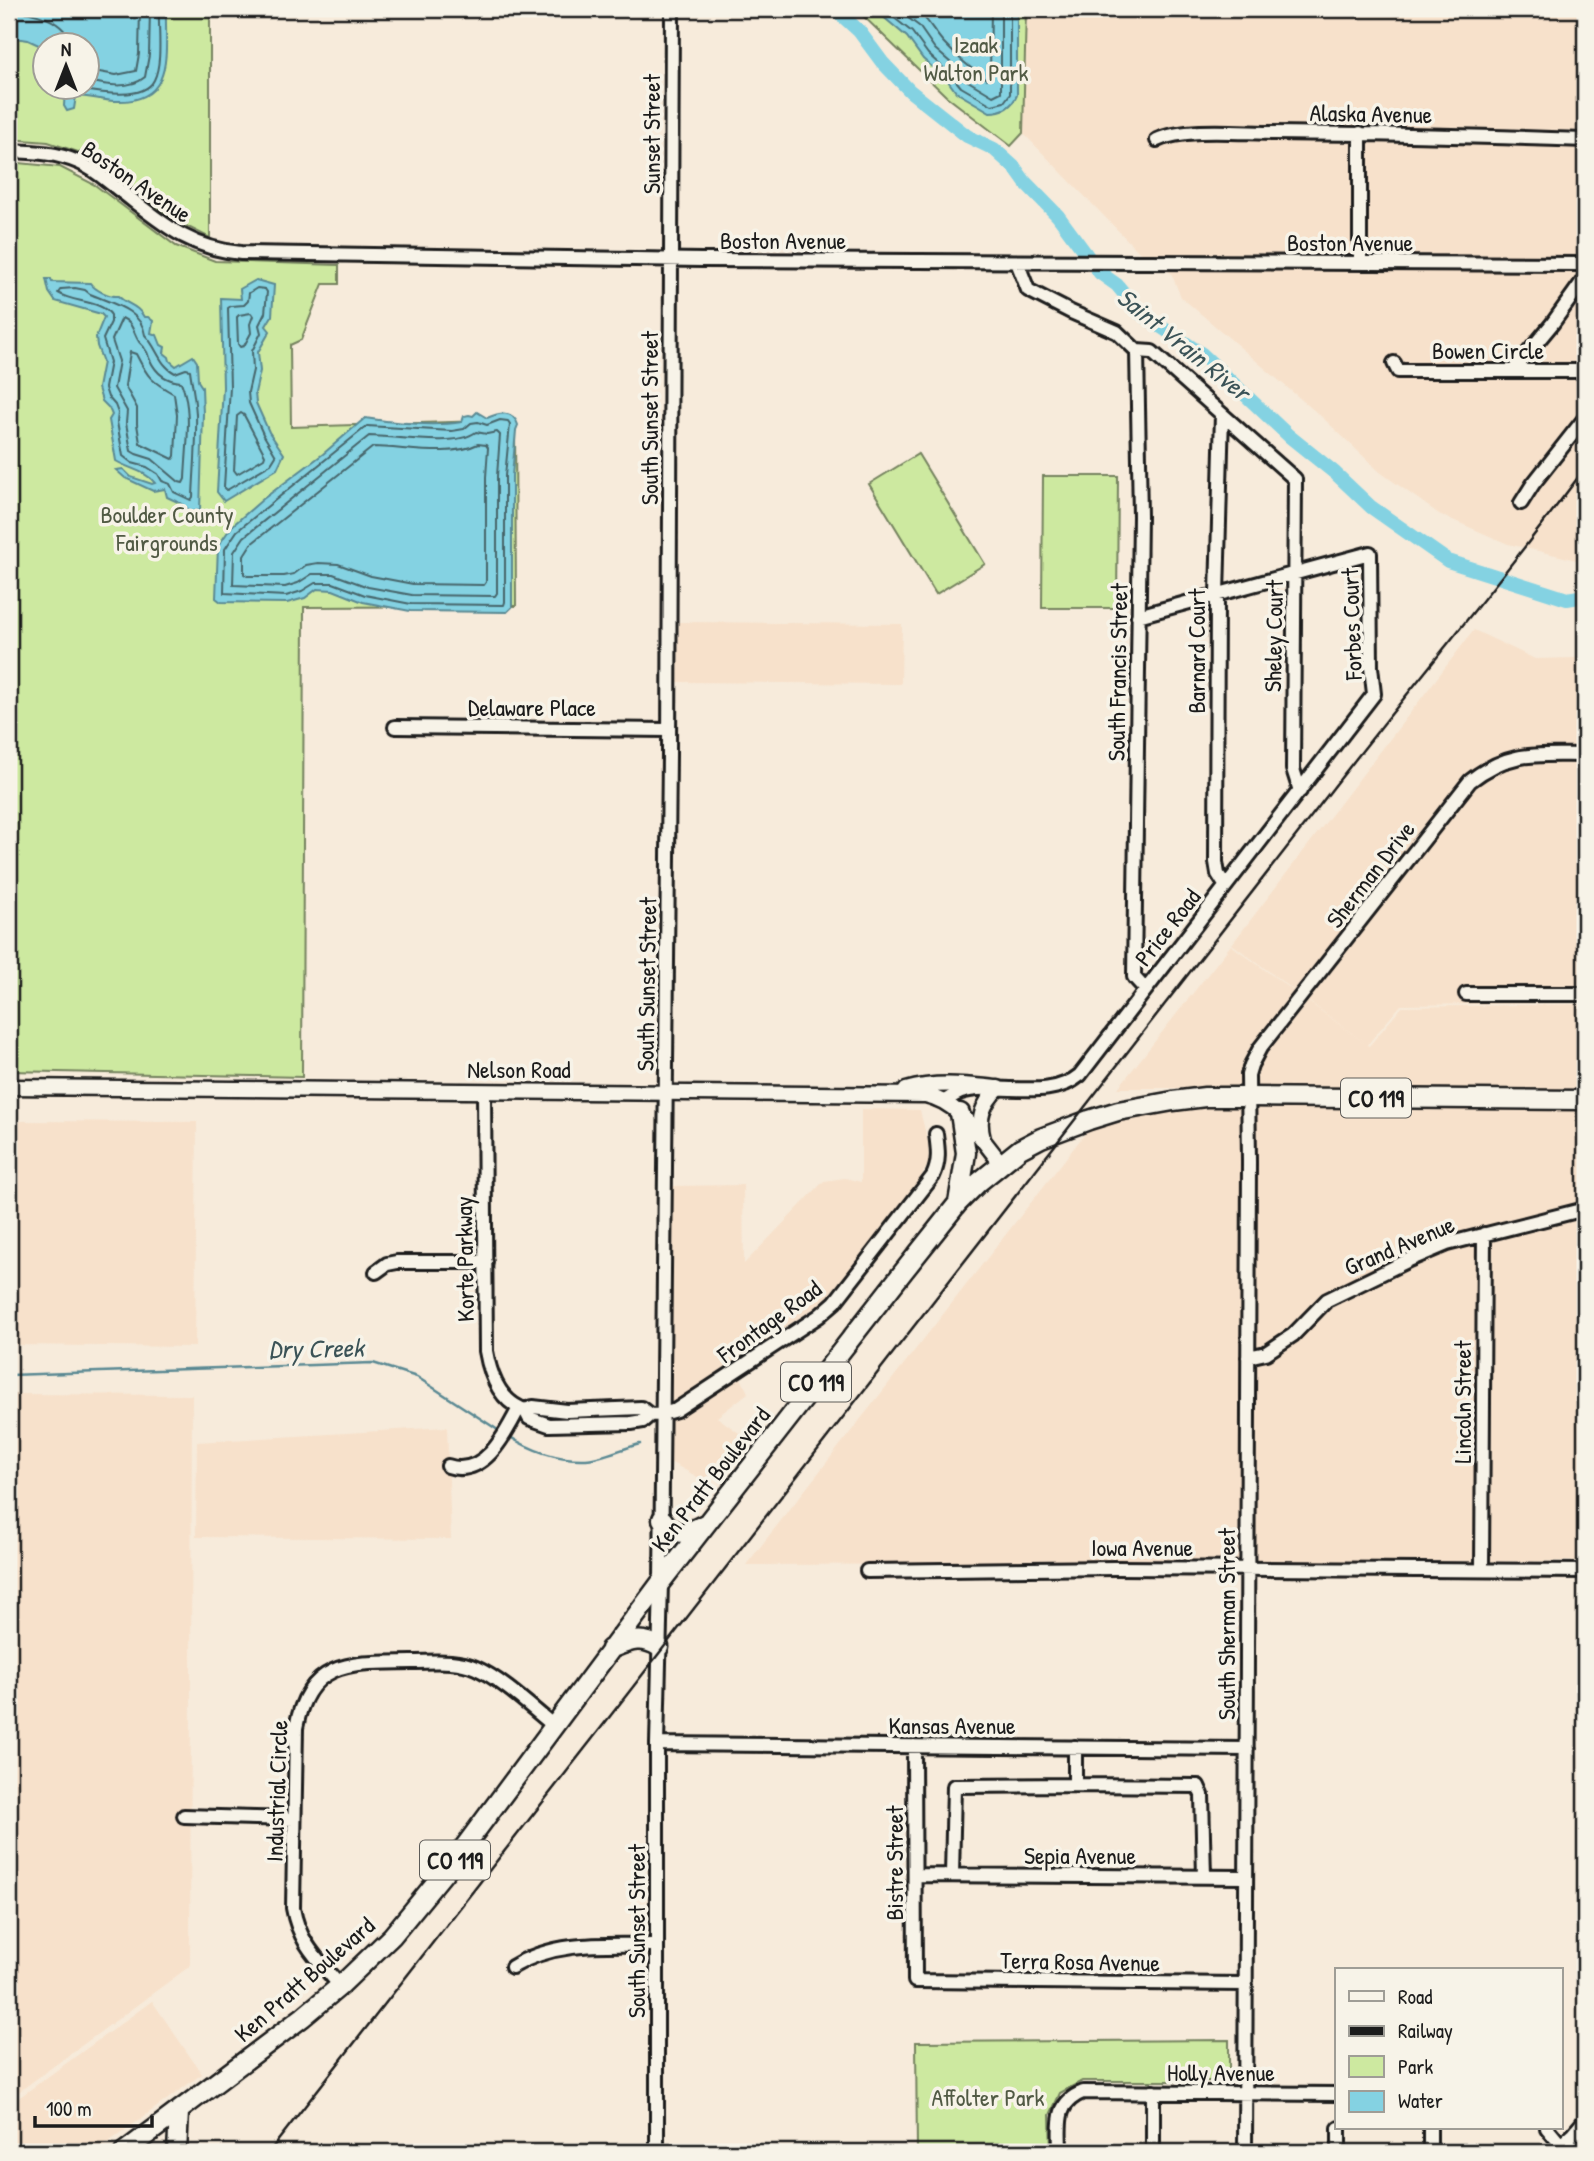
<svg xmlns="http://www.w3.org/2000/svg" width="1594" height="2161" viewBox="0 0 1594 2161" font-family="'Patrick Hand',sans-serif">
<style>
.built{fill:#f7e1cb}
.green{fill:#cde9a0;stroke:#74825e;stroke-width:2;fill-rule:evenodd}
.water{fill:#84d2e2;stroke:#5a8993;stroke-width:2}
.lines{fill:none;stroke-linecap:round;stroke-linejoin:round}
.shore{stroke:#46656b;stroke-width:2}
.stream{stroke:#5a8993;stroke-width:2.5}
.river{stroke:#84d2e2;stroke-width:14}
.minor-casing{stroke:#1c1c1c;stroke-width:18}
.major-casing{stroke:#1c1c1c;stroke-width:19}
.highway-casing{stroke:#1c1c1c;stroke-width:23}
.minor{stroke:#f7f3e8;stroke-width:12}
.major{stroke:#f7f3e8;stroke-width:14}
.highway{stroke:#f7f3e8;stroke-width:18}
.rail{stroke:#1c1c1c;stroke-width:2.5}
.labels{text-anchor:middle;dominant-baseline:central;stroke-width:7;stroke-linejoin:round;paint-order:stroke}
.shield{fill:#f7f3e8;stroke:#5e5c59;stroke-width:2}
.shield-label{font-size:23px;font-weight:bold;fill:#1c1c1c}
.park-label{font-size:24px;fill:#515a44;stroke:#f7f3e8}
.street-label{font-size:24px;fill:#1c1c1c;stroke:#f7f3e8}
.water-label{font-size:26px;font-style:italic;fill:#3b5357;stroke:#f7f3e8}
</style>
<rect width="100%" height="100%" fill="#f7ebdb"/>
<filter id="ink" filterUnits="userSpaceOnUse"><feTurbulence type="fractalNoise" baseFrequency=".0143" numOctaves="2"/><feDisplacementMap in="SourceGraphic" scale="14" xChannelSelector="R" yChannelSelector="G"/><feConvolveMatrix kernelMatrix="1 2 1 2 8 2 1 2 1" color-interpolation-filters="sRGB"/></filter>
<g filter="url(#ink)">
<!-- built -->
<path class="built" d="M1026,9H1585V562L1508,544L1439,514L1380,472L1323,418L1181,297L1171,273L1139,252L1023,133Z
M679,622L902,624L901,684L678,682Z
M1474,630L1535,659L1575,658L1585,655V1003L1401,1005L1367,1045L1369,1046L1402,1007L1585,1004V1202L1445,1240L1325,1295L1314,1303L1289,1331L1265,1346L1253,1347L1256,1088H1118L1231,945L1366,1044L1232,944Z
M1242,1103L1240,1365L1269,1359L1294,1340L1332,1303L1448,1248L1585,1213V1561L746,1565L1088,1130L1163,1110L1206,1105Z
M861,1109L920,1110L928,1143L929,1162L917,1184L823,1303L733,1360L748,1393L717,1417L743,1436L707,1482L670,1462V1186L743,1185L744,1264L824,1181L845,1178L861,1182Z
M9,1121L197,1122L195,1347L9,1345Z
M9,1394L192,1395L190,1966L9,2099Z
M447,1427L451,1539L196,1537L197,1442Z
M152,2001L202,2074L95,2152H9V2105Z"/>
<!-- green -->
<path class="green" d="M9,9H210V238L176,221L106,167L84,154L48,142L9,139ZM46,46H88V88H46Z
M856,9H1026L1023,133L1011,146L946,96Z
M9,162L60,167L95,185L176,246L215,261L339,265V284H323L301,340L290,345L291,427L515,420L516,606L304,607L302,1077L9,1071Z
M918,454L985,564L936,594L869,484Z
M1043,476H1118L1117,608H1042Z
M1229,2040V2081H1082L1060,2093L1050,2115L1051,2152H917L916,2042Z"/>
<!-- water -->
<path class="water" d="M9,9H81C86,12 95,13 100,9H166C165,53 176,104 114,101C101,100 88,96 76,96L74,109L67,111L64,106L65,88H88V46H46L45,48L28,40L9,37Z
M874,9H1017V95C1012,107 1002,112 990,112L956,92L948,81L923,59L907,37Z
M46,279H51L52,282L90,283C95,290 109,297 118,296C127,305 138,305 144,317H148L153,321L151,333L157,335L161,345L165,347L164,353L169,357L170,361L176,366L193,356L197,362L198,381L202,387L203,414L200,510L192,512L180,503L167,497L165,489L153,491L125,478L116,470L123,469L131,477L152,484L155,483C146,471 129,469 116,461L109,420L112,415L109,408L102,401L98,388L103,362L97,346L96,337L104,317L101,314L55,301L49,292Z
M256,280L274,285L272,316L266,326L270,331L258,352L260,371L255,393L256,403L269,432L284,454L277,469L224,501L217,492L223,387L221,298L241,299L240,289Z
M477,412L487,418C499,413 513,409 518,425L516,430L512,476V607L507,612L410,611L363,602L333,590L317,589L305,598L287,603L221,602L216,598L218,546L232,526L263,499L323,454L365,418C396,423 431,427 462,422L464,416L469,415L473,416Z"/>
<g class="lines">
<!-- shore -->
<path class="shore" d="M883,9L912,32L928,54L952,76L961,87L992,105L1004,102L1010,94V9
M896,9L919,26L935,49L959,70L968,81L993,96L1001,92V9
M915,9C928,18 933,31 944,43C955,55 973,71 987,79L990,76L991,9
M9,11C32,11 66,19 72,46
M88,70L116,75L136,71L139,54L140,9
M88,81C105,85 130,90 145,77L149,55L150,9
M72,88C91,91 143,103 154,80C163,62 158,29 159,9
M75,288L85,290L90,294C111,303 142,310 145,335C157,347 159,365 175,373L186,369L190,370C192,385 195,398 196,414C197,441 194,470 193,497L191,500L174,492L170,484L162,481L158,474L147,467L132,463L123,456L117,422L118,413L115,405L108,397L105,388L110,362L103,339L111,322V315C101,300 73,303 58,293L61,289Z
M257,288L265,289L267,292L265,313L259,325L261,333L252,351L253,370L248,392L249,403L263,434L276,456L271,464L227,490L224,487L230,387L228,308L231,306L244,305L248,301L249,293Z
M251,313L253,316L250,324L251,333L244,346L240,347L238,344L237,317L239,315Z
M122,318C132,322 133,331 138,340C141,346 142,343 145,349C149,354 147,354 150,360C156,373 167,381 181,382C193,410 186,449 185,479L183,483L179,482L152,459L136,454L131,451L126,423L127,411L114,388L119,361L112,340Z
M130,352L136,354C148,378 151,381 174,394L177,415L175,456L173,459L140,443L137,424V408L125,386Z
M241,413L244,415L265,455L264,458L237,474L234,470L237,416Z
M500,420L508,421L510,424L505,476V602L504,605L411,604L365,595L333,583H315L302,591L286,596L224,593L225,549L237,531L367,426L452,431L464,429L471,423L478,422L487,425Z
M476,432L487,434L497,432L500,435L497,476V593L495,596L412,595L368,587L333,574H312L298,583L285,587L233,585L234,552L244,537L369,436C396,436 454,448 476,432Z
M478,444L486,445L488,448L486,477V582L484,585L413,584L371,576L338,564L318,563L306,565L294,574L284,576H247L244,574V555L251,544L373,447C403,447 451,458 478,444Z"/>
<!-- stream -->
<path class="stream" d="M9,1375L373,1363L417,1377L501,1432
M507,1435C530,1450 558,1460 586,1459C603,1458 623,1448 640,1444"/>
<!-- river -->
<path class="river" d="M835,9L859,31L882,62L910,91L967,136L994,149L1015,168L1025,182L1058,216L1100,273L1117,285L1140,313L1202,354L1289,436L1335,473L1371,507L1448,561L1567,599L1585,596"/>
<defs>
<path id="minor" d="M1157,140C1186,127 1241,133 1274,133C1378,134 1481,136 1585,140
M9,151C33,152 55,152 78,162C93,168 106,180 118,189C160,221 187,248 241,253L702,260L1585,264
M1017,262L1028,290L1071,312L1117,332L1137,351L1152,352L1295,479L1293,769L1300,791
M1360,263V133
M1137,351L1140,516L1134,977L1145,989
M1394,363L1398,371H1585
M1513,371L1552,324L1585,278
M1222,414L1217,594L1216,862L1218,874L1225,885
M1521,503L1533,484L1585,418
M395,727L669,730
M1466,994H1585
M484,1092L486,1351C490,1374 500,1402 525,1410L529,1418L549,1425L631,1423L643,1421L650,1415L662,1414L676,1410L819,1316L835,1302L933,1176C940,1161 938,1149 936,1134
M945,1101C951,1097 958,1092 965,1091C1002,1082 1049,1101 1080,1075L1374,694L1371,667L1370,553L1138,616
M376,1272L387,1264L397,1262H486
M1248,1357L1266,1353L1293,1335L1327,1300L1409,1260L1447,1244L1585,1209
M525,1410L533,1407L567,1411L641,1408L650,1415
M448,1466C484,1478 505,1435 519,1408
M1482,1570L1484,1234
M867,1571L1115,1568L1585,1571
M657,1744L1247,1749
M914,1746L915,1981L1245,1984
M1075,1747V1785L1198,1786L1202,1795L1204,1877
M184,1816L294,1819
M915,1875L1245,1877
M952,1875L954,1786L1075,1785
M512,1967C556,1940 607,1945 657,1945
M340,1986C318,1959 299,1943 293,1908L296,1728C308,1658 355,1663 412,1662C433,1662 456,1659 476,1668C501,1679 532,1708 554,1726
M1153,2092V2152
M1339,2128V2152
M1430,2128V2152
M1547,2128L1561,2145
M657,2152V1744L661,1582L669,754L672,9
M1060,2152C1060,2126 1054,2103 1083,2092L1337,2094
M1245,2152L1249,1162L1248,1075L1251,1065L1260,1048L1470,781C1509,750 1538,755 1585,755
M1553,2152L1574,2133L1585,2120"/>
<path id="major" d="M9,1087L925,1095C960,1102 979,1137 1001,1163
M906,1090C936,1081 967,1085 998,1088
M983,1139C977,1117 983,1104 998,1088"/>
<path id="highway" d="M958,1203L966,1153L960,1113
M662,1519C676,1539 686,1534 705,1524
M610,1649C628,1642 641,1635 659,1647
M124,2152L303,2017L340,1986L392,1936L456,1858L661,1582L903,1272L958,1203L979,1182L1020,1149L1041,1138L1089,1120L1118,1111L1173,1101L1205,1097H1247L1585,1100
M177,2152L179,2112"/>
</defs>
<!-- minor casing -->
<use href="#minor" class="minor-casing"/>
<!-- major casing -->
<use href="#major" class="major-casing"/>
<!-- highway casing -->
<use href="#highway" class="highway-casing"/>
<!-- minor -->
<use href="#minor" class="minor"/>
<!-- major -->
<use href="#major" class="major"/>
<!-- highway -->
<use href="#highway" class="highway"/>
<!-- rail -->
<path class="rail" d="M269,2152C617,1706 968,1262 1313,814C1402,697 1498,586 1585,468"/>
</g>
</g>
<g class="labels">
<!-- shield labels -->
<g class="shield">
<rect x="1341" y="1078.5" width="70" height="39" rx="5"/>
<rect x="781" y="1362.5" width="70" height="39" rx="5"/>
<rect x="420" y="1840.5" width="70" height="39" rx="5"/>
</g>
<g class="shield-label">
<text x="1376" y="1098">CO 119</text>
<text x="816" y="1382">CO 119</text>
<text x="455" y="1860">CO 119</text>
</g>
<!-- park labels -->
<g class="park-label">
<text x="976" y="44">Izaak<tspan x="976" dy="28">Walton Park</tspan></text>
<text x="167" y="514">Boulder County<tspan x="167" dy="28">Fairgrounds</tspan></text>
<text x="988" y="2097">Affolter Park</text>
</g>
<!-- street labels -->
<g class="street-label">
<text transform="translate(1371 113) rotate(1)">Alaska Avenue</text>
<text transform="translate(651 134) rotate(-90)">Sunset Street</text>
<text transform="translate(137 181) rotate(34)">Boston Avenue</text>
<text x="783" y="240">Boston Avenue</text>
<text x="1350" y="242">Boston Avenue</text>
<text x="1488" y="350">Bowen Circle</text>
<text transform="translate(649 418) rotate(-90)">South Sunset Street</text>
<text transform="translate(1351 624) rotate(-92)">Forbes Court</text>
<text transform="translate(1273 636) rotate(-89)">Sheley Court</text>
<text transform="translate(1196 651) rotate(-90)">Barnard Court</text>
<text transform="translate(1117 672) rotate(-89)">South Francis Street</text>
<text x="532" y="707">Delaware Place</text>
<text transform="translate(1370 874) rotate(-52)">Sherman Drive</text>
<text transform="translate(1167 927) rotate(-52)">Price Road</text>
<text transform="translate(646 984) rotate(-89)">South Sunset Street</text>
<text x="519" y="1069">Nelson Road</text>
<text transform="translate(1399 1245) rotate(-23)">Grand Avenue</text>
<text transform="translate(464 1259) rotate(-91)">Korte Parkway</text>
<text transform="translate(769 1321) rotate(-36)">Frontage Road</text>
<text transform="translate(1462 1402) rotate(-90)">Lincoln Street</text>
<text transform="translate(710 1479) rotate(-52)">Ken Pratt Boulevard</text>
<text x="1142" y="1547">Iowa Avenue</text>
<text transform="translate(1226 1624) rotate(-90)">South Sherman Street</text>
<text x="952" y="1725">Kansas Avenue</text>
<text transform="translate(276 1791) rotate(-88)">Industrial Circle</text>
<text x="1080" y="1855">Sepia Avenue</text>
<text transform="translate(894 1863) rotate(-90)">Bistre Street</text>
<text transform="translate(636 1931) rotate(-90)">South Sunset Street</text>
<text transform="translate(1080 1961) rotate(1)">Terra Rosa Avenue</text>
<text transform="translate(304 1979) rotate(-41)">Ken Pratt Boulevard</text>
<text x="1221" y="2072">Holly Avenue</text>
</g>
<!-- water labels -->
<g class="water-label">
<text transform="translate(1184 344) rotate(39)">Saint Vrain River</text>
<text transform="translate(316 1348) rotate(-1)">Dry Creek</text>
</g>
</g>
<!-- margin -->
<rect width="1594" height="2161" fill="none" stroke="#f7f3e8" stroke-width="35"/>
<rect x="18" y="18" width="1559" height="2126" fill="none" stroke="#1c1c1c" stroke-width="2.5" filter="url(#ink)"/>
<!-- legend -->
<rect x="1335" y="1968" width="228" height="161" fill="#f7f3e8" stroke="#9f9d96" stroke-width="2"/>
<rect x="1349" y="1991" width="35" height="10" fill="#f7f3e8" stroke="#9f9d96" stroke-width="2"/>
<text x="1398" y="2004" font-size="21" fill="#1c1c1c">Road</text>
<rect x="1349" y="2026" width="35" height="10" fill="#1c1c1c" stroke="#9f9d96" stroke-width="2"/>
<text x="1398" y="2038" font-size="21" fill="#1c1c1c">Railway</text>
<rect x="1349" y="2056" width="35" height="21" fill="#cde9a0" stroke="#9f9d96" stroke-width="2"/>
<text x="1398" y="2074" font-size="21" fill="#1c1c1c">Park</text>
<rect x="1349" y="2091" width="35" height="21" fill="#84d2e2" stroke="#9f9d96" stroke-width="2"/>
<text x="1398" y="2108" font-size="21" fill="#1c1c1c">Water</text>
<!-- north arrow -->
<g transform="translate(66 66)"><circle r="33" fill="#f7f3e8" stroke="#9f9d96" stroke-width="2"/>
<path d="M0-5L12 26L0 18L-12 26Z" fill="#1c1c1c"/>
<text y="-10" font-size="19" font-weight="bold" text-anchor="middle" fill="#1c1c1c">N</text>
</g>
<!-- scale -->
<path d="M35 2116v10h117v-10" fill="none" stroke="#1c1c1c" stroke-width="3.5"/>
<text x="46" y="2116" font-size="21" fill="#1c1c1c" stroke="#f7f3e8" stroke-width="5" paint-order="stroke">100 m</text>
</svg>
